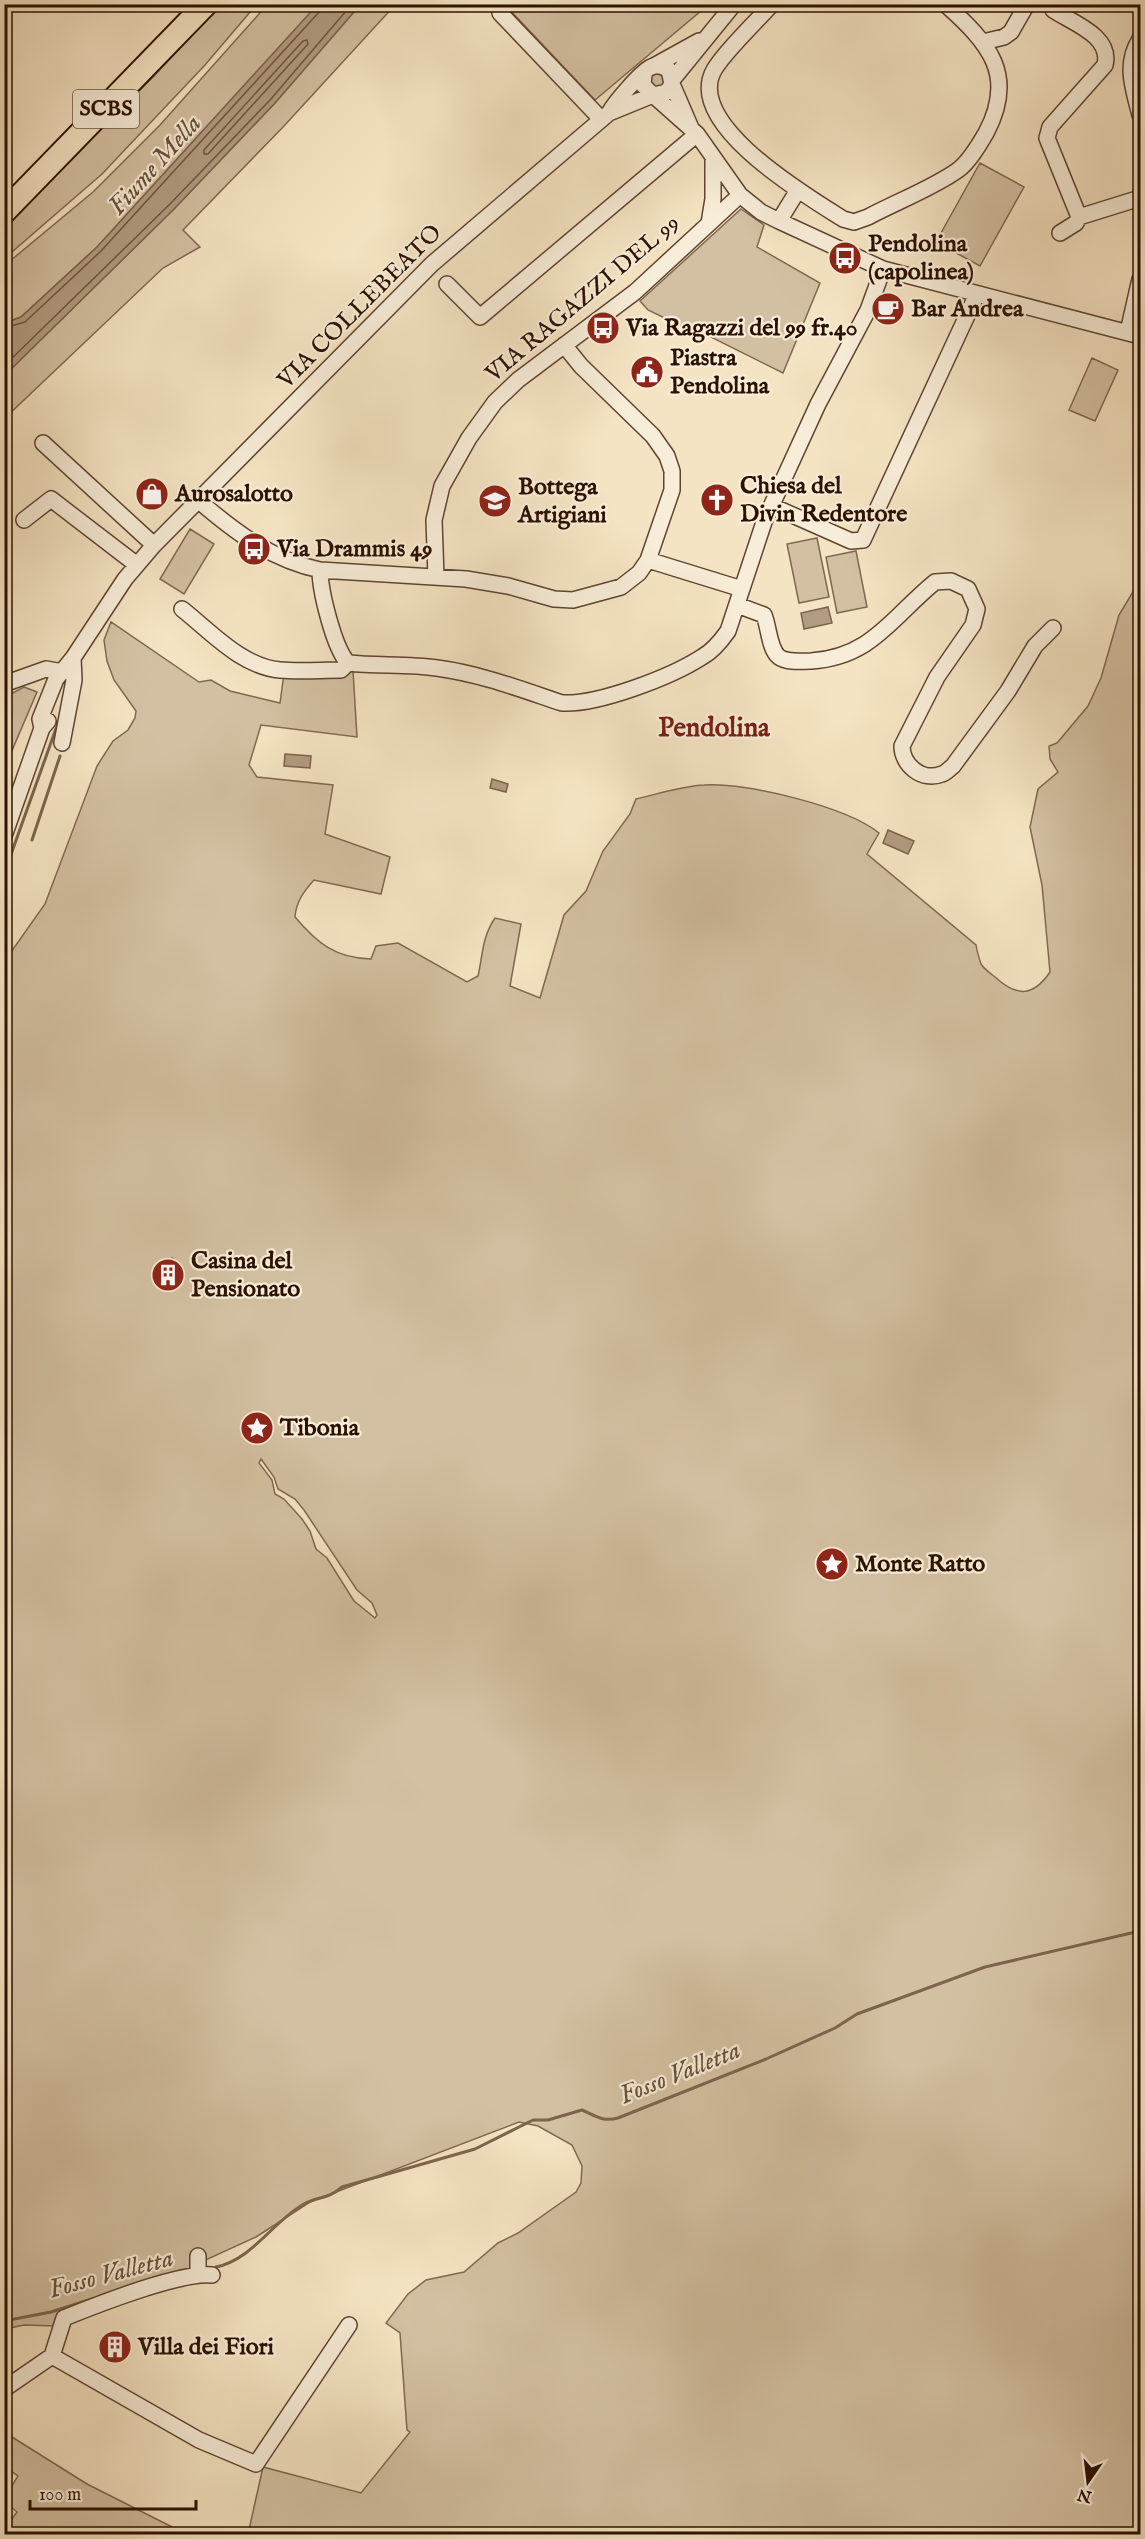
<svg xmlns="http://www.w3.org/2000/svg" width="1145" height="2539" viewBox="0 0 1145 2539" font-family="'IM FELL English',serif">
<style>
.green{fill:#d3c0a2;stroke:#806851;stroke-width:1.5;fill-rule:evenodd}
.water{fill:#b19c81;stroke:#7c644d;stroke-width:1.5}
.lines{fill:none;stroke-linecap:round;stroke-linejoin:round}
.shore{stroke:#6e5640;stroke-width:1.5}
.stream{stroke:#7c644d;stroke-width:3}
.minor-casing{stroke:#5e4531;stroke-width:18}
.highway-casing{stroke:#2c1000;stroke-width:26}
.minor{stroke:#f8edd8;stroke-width:15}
.highway{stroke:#f5e4c3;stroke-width:22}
.labels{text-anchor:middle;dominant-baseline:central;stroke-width:4.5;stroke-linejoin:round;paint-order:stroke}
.shield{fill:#f8edd8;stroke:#695241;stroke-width:1.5}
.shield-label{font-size:22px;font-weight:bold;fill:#2c1000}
.poi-label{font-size:24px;font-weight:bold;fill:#2c1000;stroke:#f8edd8;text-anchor:start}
.street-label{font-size:24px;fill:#2c1000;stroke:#f8edd8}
.water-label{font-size:26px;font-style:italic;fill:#684f3a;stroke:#f8edd8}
.quarter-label{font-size:27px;font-weight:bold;fill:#7a1f14;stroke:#f8edd8}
</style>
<rect width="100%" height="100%" fill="#f5e4c3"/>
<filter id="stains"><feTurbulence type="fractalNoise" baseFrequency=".00333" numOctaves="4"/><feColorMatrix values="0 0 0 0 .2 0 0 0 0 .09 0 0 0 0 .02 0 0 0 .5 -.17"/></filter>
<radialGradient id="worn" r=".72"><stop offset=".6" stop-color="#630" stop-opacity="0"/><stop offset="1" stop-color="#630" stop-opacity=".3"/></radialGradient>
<!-- green -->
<path class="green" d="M220,5H256L205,65L102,174L5,258L4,227L155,75Z
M267,5H318L97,247L21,317L5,323L4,266L93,192L160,125Z
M360,5H395L284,126L183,230L200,247L163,268L5,418V375L174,209L275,103Z
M505,5H708L595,100Z
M654,72L663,74L666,86L652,88L649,76Z
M980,163L1024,187L980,266L936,242Z
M741,209L764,225L757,247L820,283L783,373L693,328L691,331L648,310L640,301Z
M1092,358L1118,370L1095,421L1069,410Z
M190,529L214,544L184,594L160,579Z
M817,538L829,597L799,603L787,544Z
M856,551L867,607L837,613L826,557Z
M1140,580V2534H248L263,2467L361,2493L410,2432L407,2430L400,2333L386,2323L408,2294L426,2280L464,2272L498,2243L518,2233L576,2192L581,2183L582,2166L572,2145L538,2126L519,2122L310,2202L256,2237L201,2262L193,2274L56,2326L24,2325L5,2329L4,962L45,904L97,766L113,741L128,730L135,718L136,711L114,680L107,661L104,640L111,622L199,682L211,680L230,691L280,703L285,666L353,671L357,737L261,725L249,765L257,777L333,785L325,834L390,857L381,894L314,880C304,891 296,902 295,917C317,943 335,958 371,959L376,946L398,943L467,982L478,976C483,954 482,937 495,918L521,924L510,986L540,998L564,915L586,891L603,851L630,814L636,799C658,794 682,786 704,785C746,782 847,807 879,833L867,854L976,945C977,951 979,958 981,964C984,969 990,973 995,977C1017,997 1033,997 1050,972L1042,885L1030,827L1038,789L1058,772L1050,759L1049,746L1057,743L1088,706L1101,678L1119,615ZM172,1258L182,1267L177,1279L174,1277L178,1272L170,1265L166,1270L163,1269ZM261,1459L274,1477L278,1489L295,1499L304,1510L357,1590L372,1603L377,1615L375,1618L354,1601L327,1558L316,1549L310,1531L302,1519L284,1499L275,1494L272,1480L259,1463Z
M24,687L37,692L5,767V690L9,695Z
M4,2432L87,2484L186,2534H5V2528L17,2512L5,2502V2497L18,2476L5,2467Z"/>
<!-- water -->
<path class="water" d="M318,4L360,5L275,103L174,209L5,375V323L21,317L97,247Z
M828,607L832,623L804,629L801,613Z
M285,754L311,756L310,768L284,766Z
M492,779L508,784L506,792L490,788Z
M888,830L914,841L908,854L883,843Z"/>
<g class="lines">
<!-- shore -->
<path class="shore" d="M307,40L308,44L208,154H204V150L303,41Z
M4,328L25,322L101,251L320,11L322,4
M4,366L170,204L271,99L352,4"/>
<!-- stream -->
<path class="stream" d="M32,840L60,756
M4,874L58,723
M216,2267C253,2259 272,2222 304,2204C318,2196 327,2200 342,2187L475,2149L533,2120H548L582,2110C596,2116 602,2122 618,2118L766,2059L835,2028L857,2014L985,1967L1140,1931
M4,2321L51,2312L92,2299"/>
<defs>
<path id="minor" d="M772,4C757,21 724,52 714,70C684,124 807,196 843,219L854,222L868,217C896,202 933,188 958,170C969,162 979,145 986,133C1017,75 989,43 945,4
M1053,10C1073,23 1112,36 1105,65L1050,127L1047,138L1079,217L1140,198
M500,13L601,119
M1140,39C1124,64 1133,88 1140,115
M983,42L1004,37L1011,32L1027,4
M652,67L699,41
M673,79L734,4
M672,84L691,128
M609,113C615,102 640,73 651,67C657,64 663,66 669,70L672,84L667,92L653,95L643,85L644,75
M779,221L798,190
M709,223L713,199V157
M1060,233L1076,223L1079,217
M447,284L480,317L697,134
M1128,332L1140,279
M43,443L154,545
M199,501C235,532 272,560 320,570L466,579L508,586L554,599L573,600L621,587L639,573L648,560L672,490V471L667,456L653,436L581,366L564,345
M772,506L851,541L863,540L977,294
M24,520L51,499L137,565
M648,560L742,589
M320,570C320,591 334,648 348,663C377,666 408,664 437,668C481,674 520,689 562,703C598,705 671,677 702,657C713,651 721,641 728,631L764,522L818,404L868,310L883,269
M436,577L434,520L442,486L469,438L495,402L518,380L635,292L740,195
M737,605L764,615C769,627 769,649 779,657C787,663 802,661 811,661C872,657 892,617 935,582L951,581L968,589L977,609L973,625L937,677L902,746C902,765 922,782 942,774C946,773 950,768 953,766L1008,691L1035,646L1053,628
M182,609C210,631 242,667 280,670C300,672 321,670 341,670L348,663
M4,684L46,669L63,672
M42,728L40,719L56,679L73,658L125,579L154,545L432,264L609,113L653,95L697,134L740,195L761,212L779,221L883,269L1140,336
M62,743L74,680L73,658
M4,836L42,728L48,721
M198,2275V2256
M52,2356L64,2318C96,2305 180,2272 212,2275
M4,2389L52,2356L199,2440L256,2464L349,2325"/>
<path id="highway" d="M4,212L206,4"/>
</defs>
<!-- minor casing -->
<use href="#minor" class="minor-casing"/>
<!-- highway casing -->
<use href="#highway" class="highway-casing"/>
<!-- minor -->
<use href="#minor" class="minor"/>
<!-- highway -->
<use href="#highway" class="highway"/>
</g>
<!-- icons -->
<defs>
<symbol id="bus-disc" viewBox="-11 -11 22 22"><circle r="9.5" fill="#8f2418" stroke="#f8edd8"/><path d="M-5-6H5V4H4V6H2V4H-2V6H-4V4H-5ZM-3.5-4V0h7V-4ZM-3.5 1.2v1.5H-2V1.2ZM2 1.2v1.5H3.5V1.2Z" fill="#fff"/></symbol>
<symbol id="cafe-disc" viewBox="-11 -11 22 22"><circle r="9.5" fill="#8f2418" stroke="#f8edd8"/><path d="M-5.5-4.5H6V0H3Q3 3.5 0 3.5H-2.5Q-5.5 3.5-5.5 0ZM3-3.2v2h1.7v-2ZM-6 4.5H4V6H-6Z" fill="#fff"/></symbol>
<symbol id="civic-disc" viewBox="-11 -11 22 22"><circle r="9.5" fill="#8f2418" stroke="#f8edd8"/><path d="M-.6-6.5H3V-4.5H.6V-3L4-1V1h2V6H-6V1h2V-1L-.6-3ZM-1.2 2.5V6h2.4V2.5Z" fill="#fff"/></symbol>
<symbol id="shop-disc" viewBox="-11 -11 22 22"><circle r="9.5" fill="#8f2418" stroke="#f8edd8"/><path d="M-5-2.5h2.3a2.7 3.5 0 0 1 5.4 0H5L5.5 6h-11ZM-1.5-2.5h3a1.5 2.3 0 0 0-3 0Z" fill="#fff"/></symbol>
<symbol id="church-disc" viewBox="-11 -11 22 22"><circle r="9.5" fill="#8f2418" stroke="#f8edd8"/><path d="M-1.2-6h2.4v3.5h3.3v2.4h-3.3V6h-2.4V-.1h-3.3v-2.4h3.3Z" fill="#fff"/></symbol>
<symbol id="school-disc" viewBox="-11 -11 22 22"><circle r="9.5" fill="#8f2418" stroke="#f8edd8"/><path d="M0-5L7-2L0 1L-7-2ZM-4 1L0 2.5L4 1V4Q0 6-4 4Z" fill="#fff"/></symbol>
<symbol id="building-disc" viewBox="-11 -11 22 22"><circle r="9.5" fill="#8f2418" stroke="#f8edd8"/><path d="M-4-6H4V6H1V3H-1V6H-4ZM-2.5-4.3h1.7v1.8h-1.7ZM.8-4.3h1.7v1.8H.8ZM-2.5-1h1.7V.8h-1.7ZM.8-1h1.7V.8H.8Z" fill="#fff"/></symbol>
<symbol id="sight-disc" viewBox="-11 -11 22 22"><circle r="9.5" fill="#8f2418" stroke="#f8edd8"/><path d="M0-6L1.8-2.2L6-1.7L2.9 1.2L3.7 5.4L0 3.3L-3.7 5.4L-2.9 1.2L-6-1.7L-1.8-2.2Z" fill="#fff"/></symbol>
</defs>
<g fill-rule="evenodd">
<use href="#bus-disc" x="826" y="239" width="38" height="38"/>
<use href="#cafe-disc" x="869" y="290" width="38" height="38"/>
<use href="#bus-disc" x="584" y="309" width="38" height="38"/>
<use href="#civic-disc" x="628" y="353" width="38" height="38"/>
<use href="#shop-disc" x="133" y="475" width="38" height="38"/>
<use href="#church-disc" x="698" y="481" width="38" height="38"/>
<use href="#school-disc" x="476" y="482" width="38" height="38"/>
<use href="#bus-disc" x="235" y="530" width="38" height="38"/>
<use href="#building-disc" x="149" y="1256" width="38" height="38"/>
<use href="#sight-disc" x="238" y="1409" width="38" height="38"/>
<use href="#sight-disc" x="813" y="1545" width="38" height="38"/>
<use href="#building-disc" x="96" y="2328" width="38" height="38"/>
</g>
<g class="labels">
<!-- shield labels -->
<rect class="shield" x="73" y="90" width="66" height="38" rx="4.5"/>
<g class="shield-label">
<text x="106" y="109">SCBS</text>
</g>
<!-- poi labels -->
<g class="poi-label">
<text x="868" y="244">Pendolina<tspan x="868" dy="28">(capolinea)</tspan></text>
<text x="911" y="309">Bar Andrea</text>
<text x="626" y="328">Via Ragazzi del 99 fr.40</text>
<text x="670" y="358">Piastra<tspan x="670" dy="28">Pendolina</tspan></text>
<text x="740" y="486">Chiesa del<tspan x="740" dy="28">Divin Redentore</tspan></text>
<text x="518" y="487">Bottega<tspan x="518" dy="28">Artigiani</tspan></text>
<text x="175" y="494">Aurosalotto</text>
<text x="277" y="549">Via Drammis 49</text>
<text x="191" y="1261">Casina del<tspan x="191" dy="28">Pensionato</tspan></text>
<text x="280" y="1428">Tibonia</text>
<text x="855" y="1564">Monte Ratto</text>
<text x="138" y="2347">Villa dei Fiori</text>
</g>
<!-- street labels -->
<g class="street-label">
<text transform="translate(583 299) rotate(-40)">VIA RAGAZZI DEL 99</text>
<text transform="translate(360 307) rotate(-45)">VIA COLLEBEATO</text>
</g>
<!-- water labels -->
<g class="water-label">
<text transform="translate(155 165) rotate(-48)">Fiume Mella</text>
<text transform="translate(680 2073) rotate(-22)">Fosso Valletta</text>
<text transform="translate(111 2274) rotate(-15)">Fosso Valletta</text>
</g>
<!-- quarter labels -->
<g class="quarter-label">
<text x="714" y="729">Pendolina</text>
</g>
</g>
<!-- margin -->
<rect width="1145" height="2539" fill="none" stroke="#f5e4c3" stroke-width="24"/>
<rect x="6" y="6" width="1133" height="2527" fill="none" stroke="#2c1000" stroke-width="3"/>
<rect x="12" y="12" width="1121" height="2515" fill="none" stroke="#2c1000" stroke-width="1.5"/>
<!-- north arrow -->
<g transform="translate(1088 2482) rotate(194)" stroke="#f8edd8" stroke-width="4.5" paint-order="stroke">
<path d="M0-4.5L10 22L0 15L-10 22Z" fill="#2c1000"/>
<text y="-9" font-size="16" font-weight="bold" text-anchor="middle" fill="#2c1000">N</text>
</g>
<!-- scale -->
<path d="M30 2500v9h166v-9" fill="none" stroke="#2c1000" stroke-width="3"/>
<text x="39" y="2500" font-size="18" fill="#2c1000" stroke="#f8edd8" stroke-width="4.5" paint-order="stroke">100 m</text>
<rect width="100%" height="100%" filter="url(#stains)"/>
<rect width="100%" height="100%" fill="url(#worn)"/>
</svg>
